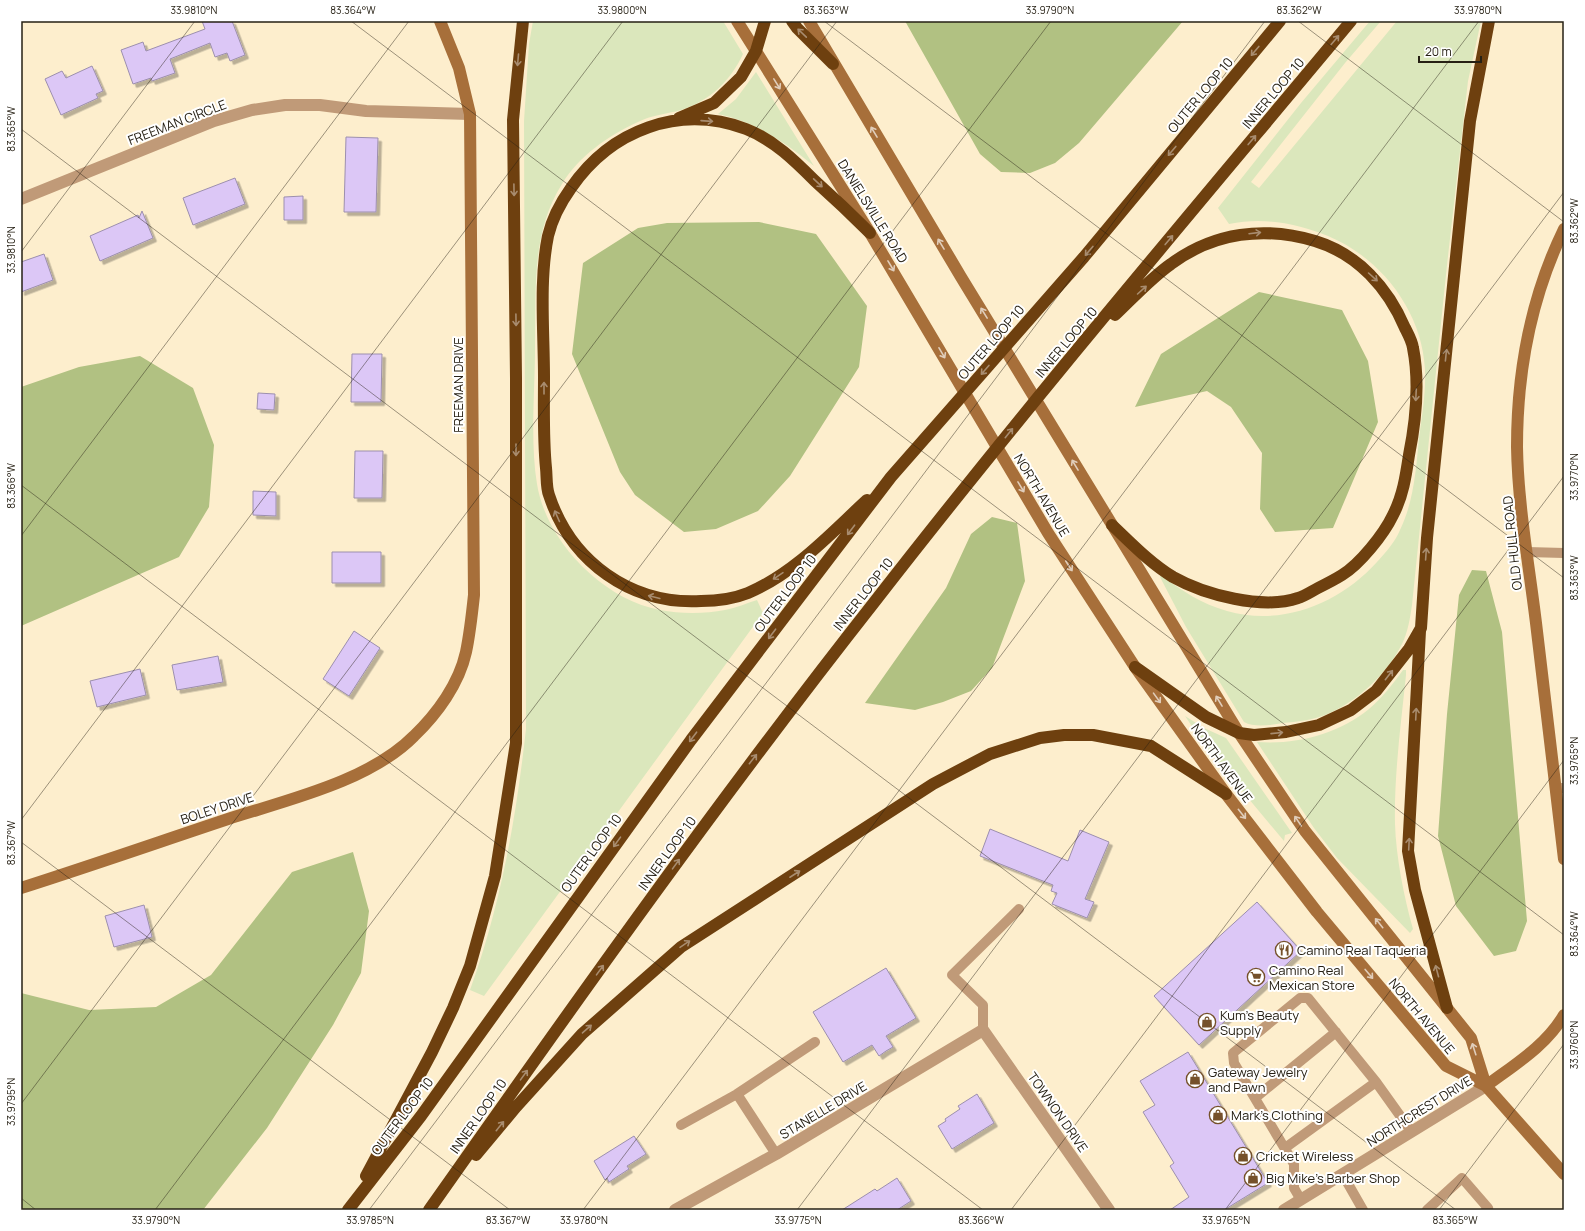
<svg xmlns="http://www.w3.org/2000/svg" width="1585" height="1231" viewBox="0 0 1585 1231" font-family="Manrope,sans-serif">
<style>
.green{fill:#dbe7bc}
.forest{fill:#b1c182}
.building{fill:#dcc7f6;stroke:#9c8fad;filter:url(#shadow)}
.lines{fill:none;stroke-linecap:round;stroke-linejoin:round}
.lane{stroke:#c09a78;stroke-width:10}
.street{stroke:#c09a78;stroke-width:12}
.secondary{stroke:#a76f3a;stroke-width:12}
.highway{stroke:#6e400f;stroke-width:12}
.oneway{stroke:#a88c6f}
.oneway2{stroke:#e0cdba}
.ticks{fill:none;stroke:#262014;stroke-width:1;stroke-opacity:0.45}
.labels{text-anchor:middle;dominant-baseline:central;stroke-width:4;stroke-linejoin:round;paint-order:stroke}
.street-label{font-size:13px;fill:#262014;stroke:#fff}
.poi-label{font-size:13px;fill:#262014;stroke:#fff;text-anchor:start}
.neatline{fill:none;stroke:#262014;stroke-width:1.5}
.ticks-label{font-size:10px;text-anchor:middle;fill:#262014}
</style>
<defs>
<filter id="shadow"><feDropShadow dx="3.5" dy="3.5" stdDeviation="0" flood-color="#0004"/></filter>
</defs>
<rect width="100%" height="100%" fill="#fdeecd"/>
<!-- green -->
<path class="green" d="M533,21H723L743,54C731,80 710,101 681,110C667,114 651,115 638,122C609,135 579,156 562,184C531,233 536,291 535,348C535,390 530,442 537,484C546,541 602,599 660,610C680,614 705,614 725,610C736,608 747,603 757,600L763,613L484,996L470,990C501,904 516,819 526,729L524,121L529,44Z
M1370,21H1381L1345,63L1251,182L1259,188L1397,21H1481L1468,81L1447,265L1412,605C1410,618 1408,632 1402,644C1387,674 1356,703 1325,715C1312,720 1297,722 1283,723C1271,725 1255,728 1244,722L1186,627L1160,577L1161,575C1182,591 1202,604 1227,611C1283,627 1340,603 1377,562C1386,552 1395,542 1400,530C1414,501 1416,469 1419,438C1422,416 1426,392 1425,369C1422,311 1381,258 1328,236C1296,223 1263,217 1229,224L1218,208L1301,103Z
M756,72L814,166C785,142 755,122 718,114L736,99Z
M1403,670H1406V675C1401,724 1394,774 1395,824C1396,857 1404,897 1413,929L1410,933L1337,858L1314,828L1257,742C1296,745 1339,734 1369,709C1382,698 1393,684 1403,670Z
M1185,716L1204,728L1226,738L1292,833L1285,835L1284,841L1208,750Z"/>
<!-- forest -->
<path class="forest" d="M905,21H1183L1079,143L1055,163L1030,173L1001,172L980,154Z
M759,222L816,234L867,306L859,367L790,476L758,511L716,529L684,532L635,495L620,472L572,354L583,263L638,228L667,223Z
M1259,292L1342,310L1368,361L1378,422L1333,528L1275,532L1260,509L1262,453L1231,407L1207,391L1135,407L1161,354Z
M140,356L193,388L214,445L209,507L179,557L21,626V387L79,367Z
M992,517L1017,523L1025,581L992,668L971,691L943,702L915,710L865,703L946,588L971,534Z
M1472,570L1486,571L1502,632L1527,921L1516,951L1494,956L1456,906L1438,836L1447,714L1459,595Z
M353,852L369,911L361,973L333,1025L267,1128L203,1210H21V993L89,1010L156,1007L211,975L292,872Z"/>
<!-- building -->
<path class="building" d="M202,21H232L245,55L230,61L227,53L215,57L210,43L170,59L175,73L152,81L151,78L133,84L121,50L143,42L146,51L205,29Z
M92,66L103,91L96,94L98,98L61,115L45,79L62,71L66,78Z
M346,137L378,138L376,212H344Z
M235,178L245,204L193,225L183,198Z
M303,196V220H284V197Z
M142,211L153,238L100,261L90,236L138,215L139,218Z
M44,254L53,280L21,292V262Z
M352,354H382L381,402H351Z
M258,393L275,394L274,410L257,409Z
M355,451H383L382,498H354Z
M253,491L276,492V516L253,515Z
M332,552H381V583H332Z
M354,631L380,648L349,696L323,679Z
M218,656L223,682L177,690L172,665Z
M140,669L146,695L97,707L90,681Z
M990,829L1068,861L1080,830L1109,842L1085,899L1094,902L1087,918L1052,904L1057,893L1051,891L1053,885L980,856Z
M1257,902L1301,951L1199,1045L1154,996Z
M144,905L152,937L114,947L105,916Z
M886,968L916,1018L886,1036L893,1047L886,1051L879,1056L872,1045L843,1062L813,1012Z
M1188,1052L1268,1183L1224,1210H1170L1189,1197L1170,1166L1174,1163L1143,1112L1155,1105L1140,1081Z
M977,1094L994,1123L952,1149L938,1126L946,1121L945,1119L960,1109L958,1106Z
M634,1136L646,1154L627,1166L629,1169L609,1182L607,1178L605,1180L594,1161Z
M897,1178L911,1201L897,1210H842L875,1189L877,1191Z"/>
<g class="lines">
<!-- lane -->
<path class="lane" d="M1527,552L1564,553
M1555,788H1564
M983,1030V1005L952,975L1019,909
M1255,1098L1336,1032
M681,1125L737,1094
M1285,1148L1376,1082
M776,1154L737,1094L815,1042
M1343,1175L1363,1210
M1301,1200L1294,1188V1164L1234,1063L1233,1053L1300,998H1308L1376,1082L1411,1131
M1427,1210L1462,1178L1488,1208L1486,1210"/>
<!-- street -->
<path class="street" d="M21,199L214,121L252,110L285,105H320L366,111L470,114
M675,1210L776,1154L983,1030L1109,1210
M1284,1210L1486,1086"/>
<!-- secondary -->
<path class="secondary" d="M737,21L870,233L1048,533L1135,667L1226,794L1317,912L1446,1066L1486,1086L1564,1174
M809,21L961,277L1239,733L1305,831L1471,1038L1486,1086
M1564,229C1531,297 1517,373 1517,447C1518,506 1529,565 1536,623C1545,702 1554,781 1564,859
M21,888C90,866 159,842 228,819C287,800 370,781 414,736C437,714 459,684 466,652C470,633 472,614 474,595L470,114L459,68L440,21
M1486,1086C1514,1065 1546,1046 1564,1015"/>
<!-- highway -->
<path class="highway" d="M792,21L797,28L833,64
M679,118L714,103L741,77L756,51L765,21
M867,500C831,533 795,573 748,593C733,599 717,601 701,601C631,605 571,562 549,495C546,487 547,477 546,468C543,438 544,407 544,377C544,332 539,280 548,236C552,219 561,202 571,188C611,130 679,104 746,129C774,140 795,161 815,181C834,198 852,215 870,233
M1112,525C1131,543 1150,563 1173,577C1205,595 1263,610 1298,598C1305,596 1312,591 1318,588C1326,584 1334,580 1342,575C1360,564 1384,534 1393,515C1403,496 1406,475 1409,455C1416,420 1420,383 1413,348C1412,341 1408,334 1405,328C1388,288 1358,254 1315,241C1265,226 1214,232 1171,264C1151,278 1133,298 1115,315
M1420,631L1408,851L1415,890L1447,1008
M1135,667L1206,717L1239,733L1254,735L1286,732L1319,725L1351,710L1376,691L1409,649L1421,628L1427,538L1470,121L1489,21
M476,1155L516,1107L582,1034L681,947L933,784L990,754L1040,738L1064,735H1093L1151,746L1226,794
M366,1176L432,1052L453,1008L470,966L495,876L516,743V378L513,120L523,21
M348,1210L421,1116L691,740L891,477L1084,257L1280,21
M429,1210C574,1004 720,798 876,600C1029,403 1191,213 1351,21"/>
</g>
<!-- one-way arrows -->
<defs><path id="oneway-shaft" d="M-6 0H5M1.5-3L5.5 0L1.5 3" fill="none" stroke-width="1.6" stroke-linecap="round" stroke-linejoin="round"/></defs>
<g class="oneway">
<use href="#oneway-shaft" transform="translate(802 33) rotate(-136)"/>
<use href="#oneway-shaft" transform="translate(1335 40) rotate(-50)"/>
<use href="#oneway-shaft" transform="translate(1255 51) rotate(130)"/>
<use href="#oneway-shaft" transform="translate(518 60) rotate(95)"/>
<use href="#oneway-shaft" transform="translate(707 121) rotate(4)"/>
<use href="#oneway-shaft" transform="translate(1252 140) rotate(-50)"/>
<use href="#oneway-shaft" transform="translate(1172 151) rotate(130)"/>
<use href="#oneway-shaft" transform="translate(818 183) rotate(43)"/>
<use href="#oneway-shaft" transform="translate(514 190) rotate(89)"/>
<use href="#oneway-shaft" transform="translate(1255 233) rotate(-7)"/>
<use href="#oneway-shaft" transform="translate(1169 240) rotate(-50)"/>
<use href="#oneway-shaft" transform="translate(1089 251) rotate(130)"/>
<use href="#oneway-shaft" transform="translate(1373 277) rotate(42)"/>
<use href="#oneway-shaft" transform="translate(1142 290) rotate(-42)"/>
<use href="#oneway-shaft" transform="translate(516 320) rotate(89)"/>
<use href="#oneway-shaft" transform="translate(1446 355) rotate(-84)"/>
<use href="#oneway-shaft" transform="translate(985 370) rotate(131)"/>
<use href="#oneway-shaft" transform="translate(544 388) rotate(-90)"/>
<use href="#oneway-shaft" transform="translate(1416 395) rotate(93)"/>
<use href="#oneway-shaft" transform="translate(1009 433) rotate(-51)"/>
<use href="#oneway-shaft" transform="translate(516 450) rotate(90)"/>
<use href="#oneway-shaft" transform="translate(557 516) rotate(-114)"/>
<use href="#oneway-shaft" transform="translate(851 530) rotate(127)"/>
<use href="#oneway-shaft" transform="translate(1426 554) rotate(-86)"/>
<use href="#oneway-shaft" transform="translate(778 576) rotate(146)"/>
<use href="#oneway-shaft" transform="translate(654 597) rotate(-166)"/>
<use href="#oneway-shaft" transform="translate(772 634) rotate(127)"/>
<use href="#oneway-shaft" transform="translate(1389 675) rotate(-52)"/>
<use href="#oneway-shaft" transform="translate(1416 714) rotate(-87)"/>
<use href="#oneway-shaft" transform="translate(1277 733) rotate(-6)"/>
<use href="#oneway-shaft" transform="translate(693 737) rotate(127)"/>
<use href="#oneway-shaft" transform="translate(753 759) rotate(-52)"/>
<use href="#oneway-shaft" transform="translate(617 842) rotate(126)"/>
<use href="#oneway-shaft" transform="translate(1409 844) rotate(-87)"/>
<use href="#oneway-shaft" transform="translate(676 864) rotate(-54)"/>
<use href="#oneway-shaft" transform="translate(795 874) rotate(-33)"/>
<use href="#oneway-shaft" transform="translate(685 944) rotate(-34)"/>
<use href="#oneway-shaft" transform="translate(600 970) rotate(-54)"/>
<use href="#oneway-shaft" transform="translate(1437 971) rotate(-105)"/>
<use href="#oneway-shaft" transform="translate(587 1029) rotate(-41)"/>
<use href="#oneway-shaft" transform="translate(524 1075) rotate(-54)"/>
<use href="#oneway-shaft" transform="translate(500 1126) rotate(-51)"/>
</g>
<g class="oneway2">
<use href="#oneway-shaft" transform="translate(777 84) rotate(58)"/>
<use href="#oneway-shaft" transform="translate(874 132) rotate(-121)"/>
<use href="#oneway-shaft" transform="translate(941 244) rotate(-121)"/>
<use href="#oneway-shaft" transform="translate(891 266) rotate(59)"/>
<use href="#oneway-shaft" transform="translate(984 313) rotate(-122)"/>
<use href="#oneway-shaft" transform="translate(942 353) rotate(60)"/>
<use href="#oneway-shaft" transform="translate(1075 465) rotate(-121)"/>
<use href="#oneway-shaft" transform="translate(1021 487) rotate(59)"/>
<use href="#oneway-shaft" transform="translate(1069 566) rotate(57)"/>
<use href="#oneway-shaft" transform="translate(1157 698) rotate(54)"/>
<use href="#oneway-shaft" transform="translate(1219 701) rotate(-121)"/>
<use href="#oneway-shaft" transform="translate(1242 814) rotate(52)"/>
<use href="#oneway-shaft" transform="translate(1298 821) rotate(-124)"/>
<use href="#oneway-shaft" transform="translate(1379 923) rotate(-129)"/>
<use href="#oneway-shaft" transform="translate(1369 974) rotate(50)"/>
<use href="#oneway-shaft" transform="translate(1474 1049) rotate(-108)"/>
</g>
<!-- ticks -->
<path class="ticks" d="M351,21L1564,935M824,21L1564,578M1298,21L1564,222M21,129L1456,1210M21,252L195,21M21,485L983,1210M21,536L409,21M21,820L623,21M21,842L510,1210M21,1104L837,21M21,1198L36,1210M155,1210L1051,21M369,1210L1265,21M583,1210L1479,21M797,1210L1564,192M1011,1210L1564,476M1225,1210L1564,760M1439,1210L1564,1044"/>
<!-- icons -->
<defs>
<symbol id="restaurant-ring" viewBox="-11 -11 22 22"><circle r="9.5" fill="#fff" stroke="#75512b" stroke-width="1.5"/><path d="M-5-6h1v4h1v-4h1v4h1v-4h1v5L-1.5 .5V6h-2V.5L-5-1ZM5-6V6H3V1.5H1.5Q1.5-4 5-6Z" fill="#75512b"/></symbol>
<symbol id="supermarket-ring" viewBox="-11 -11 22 22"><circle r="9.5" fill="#fff" stroke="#75512b" stroke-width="1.5"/><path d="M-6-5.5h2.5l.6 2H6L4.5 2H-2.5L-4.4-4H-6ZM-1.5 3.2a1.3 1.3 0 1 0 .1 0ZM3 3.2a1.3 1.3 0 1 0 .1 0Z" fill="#75512b"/></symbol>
<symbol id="shop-ring" viewBox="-11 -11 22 22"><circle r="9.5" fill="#fff" stroke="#75512b" stroke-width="1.5"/><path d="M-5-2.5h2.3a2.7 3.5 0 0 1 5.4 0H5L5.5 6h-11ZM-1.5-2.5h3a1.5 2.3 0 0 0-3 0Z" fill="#75512b"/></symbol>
</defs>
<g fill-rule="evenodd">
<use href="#restaurant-ring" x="1274" y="940" width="20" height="20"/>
<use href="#supermarket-ring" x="1246" y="967" width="20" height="20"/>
<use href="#shop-ring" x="1197" y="1012" width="20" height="20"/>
<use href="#shop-ring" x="1185" y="1069" width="20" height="20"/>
<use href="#shop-ring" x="1208" y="1105" width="20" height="20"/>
<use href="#shop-ring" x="1233" y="1146" width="20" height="20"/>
<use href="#shop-ring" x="1243" y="1168" width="20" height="20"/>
</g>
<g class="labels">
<!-- street labels -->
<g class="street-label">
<text transform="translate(1273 93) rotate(-50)">INNER LOOP 10</text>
<text transform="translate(1200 95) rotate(-50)">OUTER LOOP 10</text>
<text transform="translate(177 122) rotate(-21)">FREEMAN CIRCLE</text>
<text transform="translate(873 211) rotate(58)">DANIELSVILLE ROAD</text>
<text transform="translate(991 342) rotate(-49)">OUTER LOOP 10</text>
<text transform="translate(1066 342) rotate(-50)">INNER LOOP 10</text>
<text transform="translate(458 385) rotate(-90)">FREEMAN DRIVE</text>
<text transform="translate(1042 495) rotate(59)">NORTH AVENUE</text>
<text transform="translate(1512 543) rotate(-96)">OLD HULL ROAD</text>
<text transform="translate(785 593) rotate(-53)">OUTER LOOP 10</text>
<text transform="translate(863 594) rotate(-52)">INNER LOOP 10</text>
<text transform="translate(1222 763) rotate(54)">NORTH AVENUE</text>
<text transform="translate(217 808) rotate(-18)">BOLEY DRIVE</text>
<text transform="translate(591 853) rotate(-54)">OUTER LOOP 10</text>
<text transform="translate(667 853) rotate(-54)">INNER LOOP 10</text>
<text transform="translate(1422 1016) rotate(50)">NORTH AVENUE</text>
<text transform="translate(823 1110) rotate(-31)">STANELLE DRIVE</text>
<text transform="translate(1419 1111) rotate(-32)">NORTHCREST DRIVE</text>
<text transform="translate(1058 1112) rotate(55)">TOWNON DRIVE</text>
<text transform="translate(402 1116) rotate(-53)">OUTER LOOP 10</text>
<text transform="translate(478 1116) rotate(-55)">INNER LOOP 10</text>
</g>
<!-- poi labels -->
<g class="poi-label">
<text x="1297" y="950">Camino Real Taqueria</text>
<text x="1269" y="970">Camino Real<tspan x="1269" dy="15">Mexican Store</tspan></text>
<text x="1220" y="1015">Kum's Beauty<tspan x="1220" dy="15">Supply</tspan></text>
<text x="1208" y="1072">Gateway Jewelry<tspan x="1208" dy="15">and Pawn</tspan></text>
<text x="1231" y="1115">Mark's Clothing</text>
<text x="1256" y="1156">Cricket Wireless</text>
<text x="1266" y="1178">Big Mike's Barber Shop</text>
</g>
</g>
<!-- border -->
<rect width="1585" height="1231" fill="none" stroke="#ffffff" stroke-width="44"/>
<!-- scale -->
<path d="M1419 56v6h62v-6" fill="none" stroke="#262014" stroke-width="2"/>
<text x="1425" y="56" font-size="12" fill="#262014" stroke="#ffffff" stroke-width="3" paint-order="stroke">20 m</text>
<rect x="22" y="22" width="1541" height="1187" class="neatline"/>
<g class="ticks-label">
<text x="194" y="14">33.9810°N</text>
<text x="353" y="14">83.364°W</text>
<text x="622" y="14">33.9800°N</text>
<text x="826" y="14">83.363°W</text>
<text x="1050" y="14">33.9790°N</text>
<text x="1299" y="14">83.362°W</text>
<text x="1478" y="14">33.9780°N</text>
<text transform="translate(11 129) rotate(-90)" y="4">83.365°W</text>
<text transform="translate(1574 221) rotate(-90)" y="4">83.362°W</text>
<text transform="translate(11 250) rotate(-90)" y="4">33.9810°N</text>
<text transform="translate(1574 477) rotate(-90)" y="4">33.9770°N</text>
<text transform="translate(11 486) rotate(-90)" y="4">83.366°W</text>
<text transform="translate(1574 578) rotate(-90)" y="4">83.363°W</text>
<text transform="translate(1574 761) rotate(-90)" y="4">33.9765°N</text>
<text transform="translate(11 843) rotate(-90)" y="4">83.367°W</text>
<text transform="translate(1574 934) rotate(-90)" y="4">83.364°W</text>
<text transform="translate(1574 1045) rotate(-90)" y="4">33.9760°N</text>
<text transform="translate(11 1102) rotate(-90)" y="4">33.9795°N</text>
<text x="156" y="1224">33.9790°N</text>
<text x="370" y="1224">33.9785°N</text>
<text x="508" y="1224">83.367°W</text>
<text x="584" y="1224">33.9780°N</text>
<text x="798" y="1224">33.9775°N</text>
<text x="981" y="1224">83.366°W</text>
<text x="1226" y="1224">33.9765°N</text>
<text x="1455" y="1224">83.365°W</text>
</g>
</svg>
